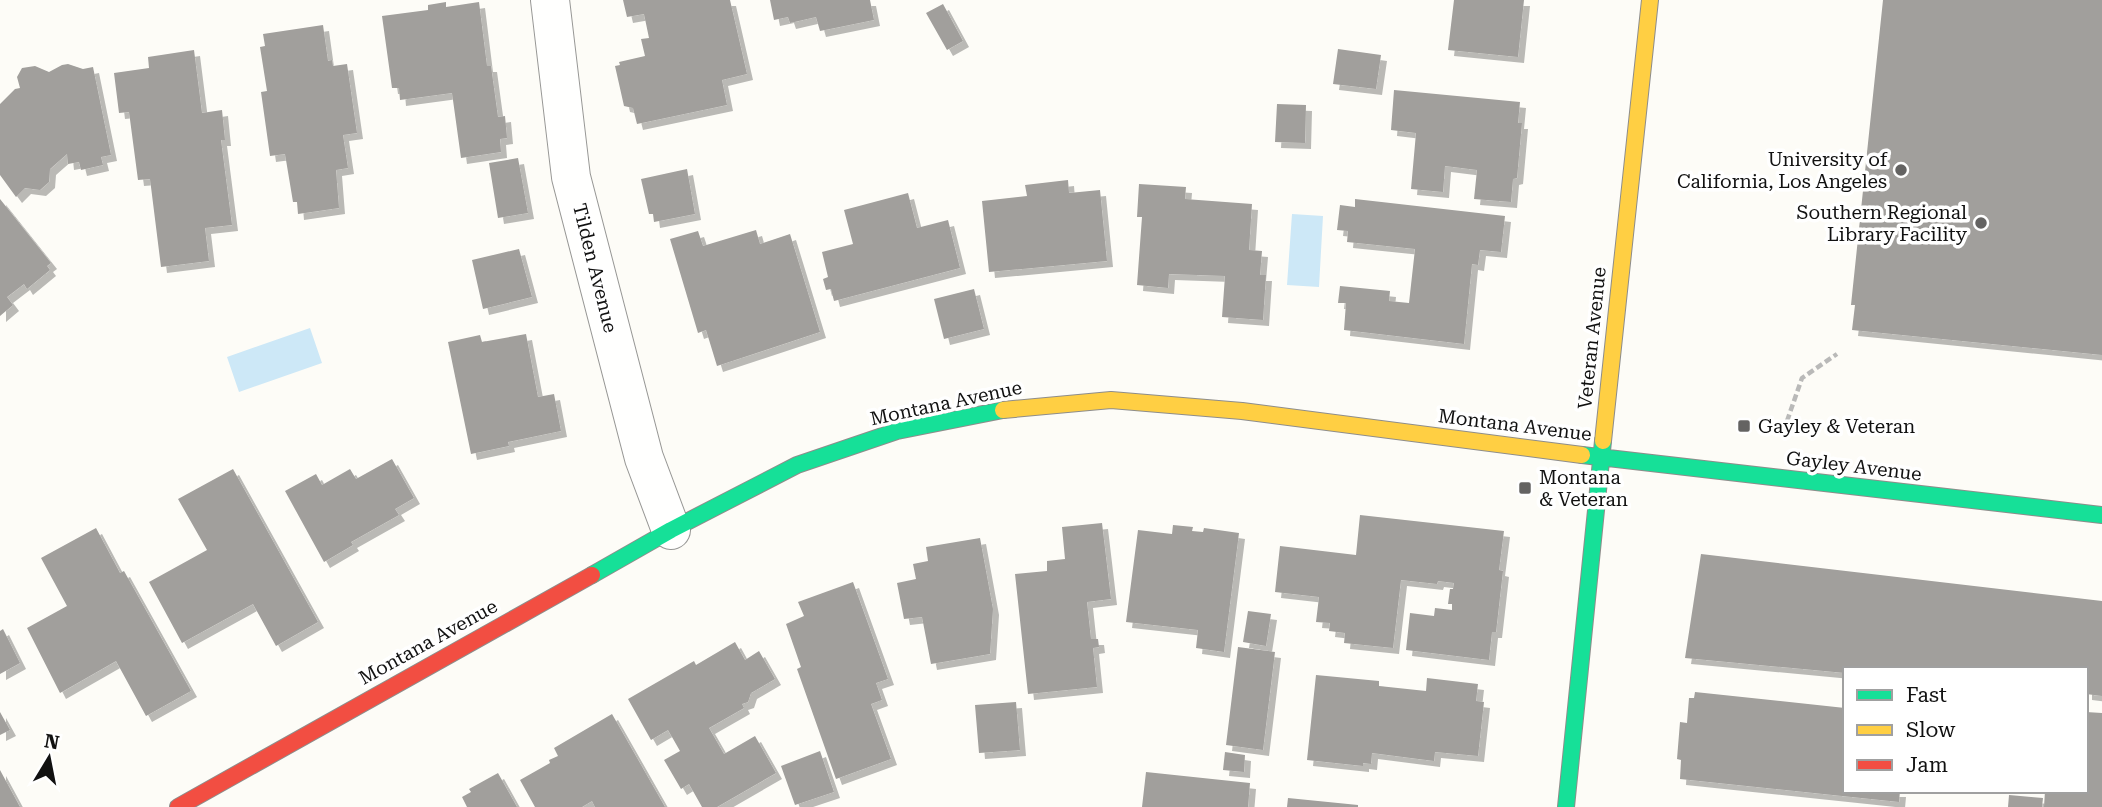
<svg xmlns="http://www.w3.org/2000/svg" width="2102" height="807" viewBox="0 0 2102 807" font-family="'Roboto Serif',serif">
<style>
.water{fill:#cde8f7}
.building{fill:#a19f9c;filter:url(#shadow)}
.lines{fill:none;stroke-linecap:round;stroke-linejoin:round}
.street-casing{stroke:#979795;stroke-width:40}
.fast-casing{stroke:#8e8d8b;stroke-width:18}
.slow-casing{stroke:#8e8d8b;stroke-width:18}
.jam-casing{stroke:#8e8d8b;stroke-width:18}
.path{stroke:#b9b9b8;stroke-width:4.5;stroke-dasharray:7 3.5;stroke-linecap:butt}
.street{stroke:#fffffe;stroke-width:38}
.fast{stroke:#16e098;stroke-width:16}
.slow{stroke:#ffcf43;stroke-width:16}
.jam{stroke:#f24e42;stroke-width:16}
.poi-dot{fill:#646362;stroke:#fff;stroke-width:2.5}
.labels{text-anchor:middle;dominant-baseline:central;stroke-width:7;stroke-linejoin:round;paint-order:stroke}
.poi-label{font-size:19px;fill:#111;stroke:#fff;text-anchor:end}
.street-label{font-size:19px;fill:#111;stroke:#fff}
</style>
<defs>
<filter id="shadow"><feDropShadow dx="6" dy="6" stdDeviation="0" flood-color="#0004"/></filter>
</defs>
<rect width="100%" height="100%" fill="#fdfcf7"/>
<!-- water -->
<path class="water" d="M1292,214L1323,216L1319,287L1287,285Z
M310,328L322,363L239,392L227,357Z"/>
<!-- building -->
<path class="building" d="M623,0H730L747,74L722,80L727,105L637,124L633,108L624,106L615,66L620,65L619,62L645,56L641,39L649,38L644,14L627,17Z
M770,0H870L874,20L820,31L816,17L790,23L788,17L774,20Z
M1454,0H1524L1518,57L1448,50Z
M1883,0H2102V355L1852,330L1855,305H1851Z
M446,2V7L479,2L487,66H491L498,117L505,116L507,138L500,139L501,152L461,158L452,93L400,100L399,88H392L382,16L428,10V5Z
M943,4L963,41L947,50L926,13Z
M323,25L328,61L332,60L333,66L347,64L357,133L343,135L348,168L336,170L339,208L298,214L297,202H293L285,154L270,156L261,92L267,91L260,47L265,46L263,34Z
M1338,49L1381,55L1376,89L1333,84Z
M194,50L202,113L222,110L225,140H221L232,225L205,228L209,261L161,267L150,179L138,180L129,112L119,113L114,73L149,68L148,57Z
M68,64L83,69L93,67L111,155L101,157L103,165L81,170L79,162L68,164L67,154L50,169L49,182L40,190L25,188L16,197L0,175V104L15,89L20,88L17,77L22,68L35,66L49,72L62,65Z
M1394,90L1520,102L1518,123H1522L1517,178L1513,179L1511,202L1474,199L1477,170L1445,166L1443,192L1411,189L1416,133L1391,130Z
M1277,104L1306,105L1305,143L1275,142Z
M518,158L528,213L498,218L489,163Z
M687,169L695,214L654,222L653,214H649L641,179Z
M1068,180L1069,193L1100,190L1107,261L989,272L982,201L1027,196L1025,185Z
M1139,184L1186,187L1185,199L1252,204L1249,250L1262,251L1260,275H1266L1263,320L1222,317L1225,276L1169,274L1168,288L1137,285L1142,217H1137Z
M908,193L917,228L948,220L960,268L834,301L831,289L826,290L823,279L828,277L822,252L853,244L844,210Z
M0,199L51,263L47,266L50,270L27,289L24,284L7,297L13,305L0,316Z
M1355,199L1505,216L1501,252L1480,250L1478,265L1472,264L1464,344L1344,330L1346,303H1338L1340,286L1390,291L1389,301L1409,303L1415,249L1347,242L1348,231L1337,230L1340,205L1355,207Z
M756,230L760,244L790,234L820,332L717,366L706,330L698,333L670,239L698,231L703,246Z
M519,249L532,297L483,309L472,260Z
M974,289L984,329L944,339L934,299Z
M526,334L538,397L554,394L561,431L508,442L509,446L471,454L448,342L480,335L482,342Z
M392,459L414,498L395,509L399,515L351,542L353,545L324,562L285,491L316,474L322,485L350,469L356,479Z
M233,469L318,622L276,646L253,604L182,643L149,582L207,550L178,499Z
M1360,515L1504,531L1499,570L1503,571L1496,632H1492L1489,660L1406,650L1410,613L1434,616L1435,608L1452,610V604H1448L1450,589H1453L1454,583L1438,581L1437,584L1401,580L1393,648L1344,643L1345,633L1329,631L1330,623L1316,622L1319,597L1275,592L1280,546L1356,555Z
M1102,523L1111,599L1087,602L1091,639H1098L1099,647L1093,648L1097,687L1028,694L1015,574L1047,571V561L1065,559L1062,527Z
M1173,525L1193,527L1192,531L1203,532L1204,528L1239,533L1224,652L1196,648L1198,630L1126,622L1138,530L1172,534Z
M96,528L120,573L124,571L191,691L146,716L116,661L60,693L27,628L67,606L41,558Z
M980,538L993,609L990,654L931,664L922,617L904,619L897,583L916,579L913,564L928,561L926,547Z
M1701,554L2102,601V696L2086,694V669H1845V673L1685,658Z
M853,582L888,679L876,683L882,700L871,704L891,759L836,779L797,669L801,667L786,624L804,616L798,602Z
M1248,611L1271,614L1266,646L1243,642Z
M3,629L20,663L0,674V631Z
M735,642L745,660L759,651L775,679L751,693L748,702L742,704L744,708L709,728L724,754L755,736L776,773L717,807H702L689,784L681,789L664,760L680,751L668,730L651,740L628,699L694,661L696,665Z
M1238,647L1275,652L1263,750L1226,745Z
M1316,675L1379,681V686L1426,691L1427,678L1478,684L1476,701L1484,702L1478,756L1435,752L1434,761L1372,753L1371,764L1363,763V766L1307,760Z
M1695,692L1845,708V791H1900L1899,802L1680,779L1681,760L1677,759L1680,722L1687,723L1689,698H1694Z
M1016,702L1020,750L979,753L975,705Z
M0,712L10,730L0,735Z
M2086,712L2102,713V807H2044L2045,791H2086Z
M612,714L665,807H595L592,801L582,807H535L520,780L550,763L549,760L558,756L554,748Z
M820,751L834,792L795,805L781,766Z
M1225,752L1245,755L1244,772L1223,770Z
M0,770L20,807H0Z
M1146,772L1250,783L1248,807H1142Z
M498,773L517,807H467L462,797L471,792L469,789Z
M2009,795L2043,798L2042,807H2008Z
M1288,798L1358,805V807H1287Z"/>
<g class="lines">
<defs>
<path id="street" d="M550,0L571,177L644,458L671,530"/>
<path id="fast" d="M1582,455L2102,515
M592,575L671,530L797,465L897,431L1003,410
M1566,807L1603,441"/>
<path id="slow" d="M1003,410L1111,400L1242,411L1582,455
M1603,441L1650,0"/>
<path id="jam" d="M178,807L592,575"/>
</defs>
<!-- street casing -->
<use href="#street" class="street-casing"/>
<!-- fast casing -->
<use href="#fast" class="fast-casing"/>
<!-- slow casing -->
<use href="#slow" class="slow-casing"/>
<!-- jam casing -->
<use href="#jam" class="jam-casing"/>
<!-- path -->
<path class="path" d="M1787,421L1802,378L1837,354"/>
<!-- street -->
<use href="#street" class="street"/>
<!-- fast -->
<use href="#fast" class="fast"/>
<!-- slow -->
<use href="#slow" class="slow"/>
<!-- jam -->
<use href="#jam" class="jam"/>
</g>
<!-- markers -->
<g class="poi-dot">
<circle cx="1901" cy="170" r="7"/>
<circle cx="1981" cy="223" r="7"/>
<rect x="1737" y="419" width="14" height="14" rx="3.5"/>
<rect x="1518" y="481" width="14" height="14" rx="3.5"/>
</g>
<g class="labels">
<!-- poi labels -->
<g class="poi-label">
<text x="1887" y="159">University of<tspan x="1887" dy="22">California, Los Angeles</tspan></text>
<text x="1967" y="212">Southern Regional<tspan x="1967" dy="22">Library Facility</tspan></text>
<text x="1758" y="426" text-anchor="start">Gayley &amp; Veteran</text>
<text x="1539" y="477" text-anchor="start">Montana<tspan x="1539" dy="22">&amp; Veteran</tspan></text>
</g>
<!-- street labels -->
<g class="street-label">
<text transform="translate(595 268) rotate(76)">Tilden Avenue</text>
<text transform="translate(1592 338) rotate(-84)">Veteran Avenue</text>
<text transform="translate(946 403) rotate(-12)">Montana Avenue</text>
<text transform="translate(1515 425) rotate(7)">Montana Avenue</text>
<text transform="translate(1854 466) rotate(7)">Gayley Avenue</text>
<text transform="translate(428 642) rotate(-29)">Montana Avenue</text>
</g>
</g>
<!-- legend -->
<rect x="1843" y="667" width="245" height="126" fill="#ffffff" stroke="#a0a0a0" stroke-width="2"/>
<rect x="1857" y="690" width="35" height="10" fill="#16e098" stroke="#a0a0a0" stroke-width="2"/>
<text x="1906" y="702" font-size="21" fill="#111111">Fast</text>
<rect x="1857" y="725" width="35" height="10" fill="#ffcf43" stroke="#a0a0a0" stroke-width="2"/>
<text x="1906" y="737" font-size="21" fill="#111111">Slow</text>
<rect x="1857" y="760" width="35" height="10" fill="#f24e42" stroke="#a0a0a0" stroke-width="2"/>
<text x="1906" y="772" font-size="21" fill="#111111">Jam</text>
<!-- north arrow -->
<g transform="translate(49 758) rotate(10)" stroke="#ffffff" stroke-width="5" paint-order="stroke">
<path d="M0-5L12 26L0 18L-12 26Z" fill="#111111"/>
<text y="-10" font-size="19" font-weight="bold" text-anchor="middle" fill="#111111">N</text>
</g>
</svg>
